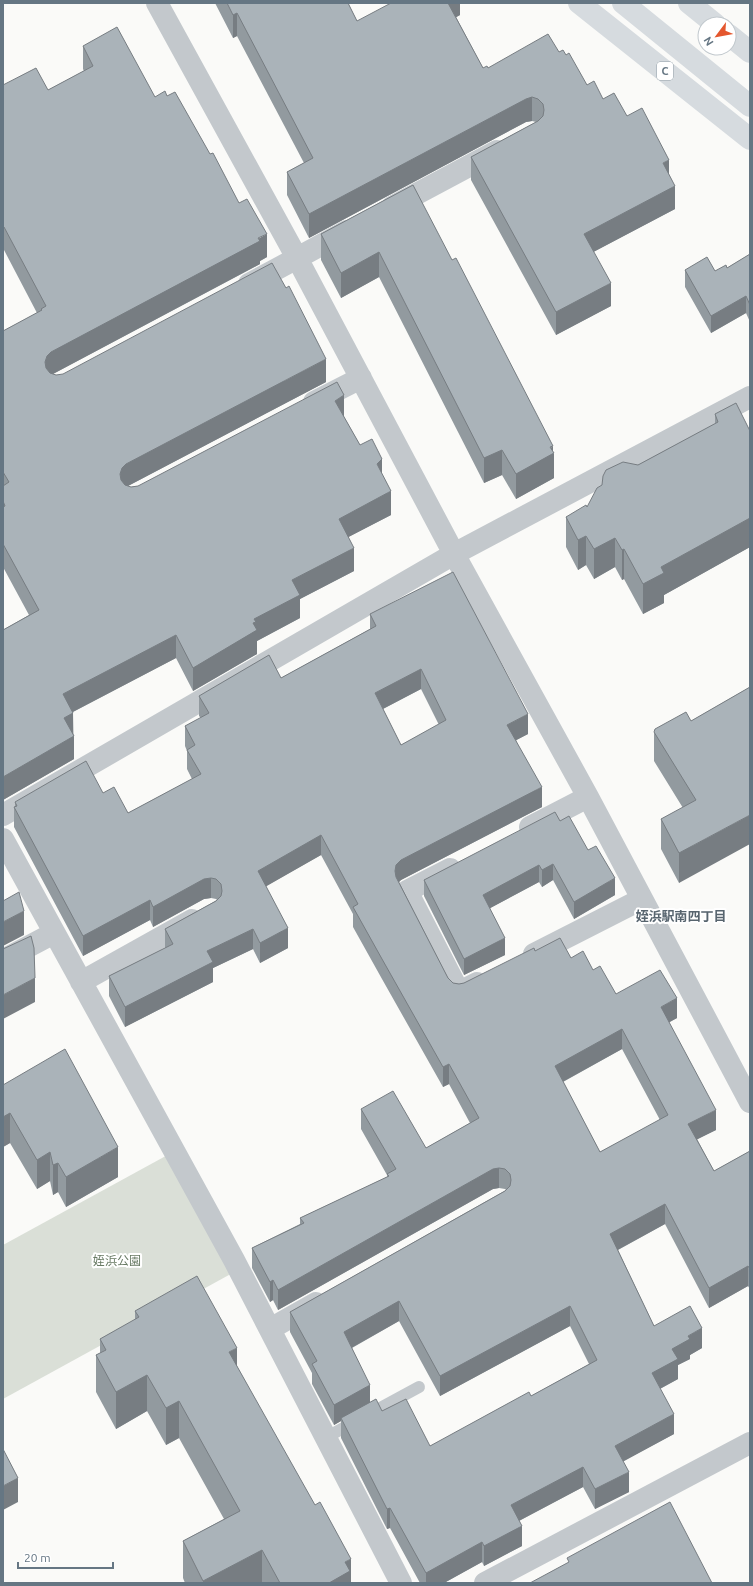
<svg xmlns="http://www.w3.org/2000/svg" width="753" height="1586" viewBox="0 0 753 1586" font-family="Ubuntu,'Noto Sans JP',sans-serif">
<style>
.green{fill:#dadfd7}
.lines{fill:none;stroke-linecap:round;stroke-linejoin:round}
.lane{stroke:#c3c8cc;stroke-width:12}
.street{stroke:#c3c8cc;stroke-width:22}
.highway{stroke:#d6dbdf;stroke-width:22}
.wall{fill:#929a9f;fill-rule:evenodd}
.shaded-wall{fill:#777d82}
.building{fill:#aab3b9;stroke:#777d82;fill-rule:evenodd}
.labels{text-anchor:middle;dominant-baseline:central;stroke-width:4;stroke-linejoin:round;paint-order:stroke}
.shield{fill:#fff;stroke:#939fa8;stroke-width:1}
.shield-label{font-size:11px;font-weight:bold;fill:#657683}
.park-label{font-size:12px;fill:#687a64;stroke:#fff}
.neighbourhood-label{font-size:13px;font-weight:bold;fill:#57646e;stroke:#fff}
</style>
<rect width="100%" height="100%" fill="#fafaf8"/>
<!-- green -->
<path class="green" d="M173,1152L238,1270L3,1399V1245Z"/>
<g class="lines">
<!-- lane -->
<path class="lane" d="M325,1438L419,1387"/>
<!-- street -->
<path class="street" d="M157,3L297,258L454,554L588,797L750,1102
M392,207L497,151
M249,284L347,231
M314,402L361,378
M3,815L454,554L750,397
M530,827L588,797
M3,839L234,1260L401,1583
M450,869L407,891L459,992L477,983
M534,954L642,899
M3,960L54,933
M81,982L192,920
M270,1329L316,1303
M485,1583L750,1443"/>
<!-- highway -->
<path class="highway" d="M579,3L750,139
M623,3L750,106
M689,3L715,24
M729,35L750,52"/>
</g>
<!-- wall -->
<path class="wall" d="M215,3H348L357,21L460,3V15L456,17L483,68H488L559,52L587,85L603,99L627,116L669,175L675,209L593,252L611,306L556,335L471,180V157L536,122L532,121L526,122L309,238L287,195V172L304,163L237,36L233,38Z
M83,46L155,97L167,96L267,257L260,261V264L53,374L56,375L326,382L128,486L131,487L138,486L344,417L360,445L382,475L391,515L348,537L354,571L300,599V618L257,641V654L193,691L176,658L73,712L74,759L3,800V630L29,615L3,567V331L37,313L4,250L3,85L48,90L84,71L83,69Z
M413,185L554,478L516,499L502,475L484,483L379,277L341,298L321,260V234Z
M750,254V322L746,313L711,333L685,287V270L715,271L727,268Z
M715,414L750,431V547L664,595V603L643,614L624,579L622,580L615,567L594,579L586,565L578,570L566,547V517L587,507L638,465L715,424Z
M370,614L528,734L516,740L542,807L401,880L399,882L448,978L453,983L459,984L464,983L535,951L571,958L593,970L616,994L677,1018L669,1022L716,1130L697,1139L714,1171L750,1151V1289L748,1286L709,1308L665,1224L618,1250L654,1326L702,1348L690,1355V1359L678,1365V1379L660,1389L674,1434L623,1461L629,1492L595,1509L583,1487L519,1521L522,1546L484,1566L482,1562L444,1583H420L390,1528L387,1529L341,1438V1421L334,1425L312,1384V1373L290,1332V1312L506,1190L505,1189L499,1188L493,1189L278,1310L273,1300L270,1302L252,1268V1248L300,1224V1218L387,1177V1175L361,1129V1109L426,1148L470,1123L449,1084L443,1087L382,979L353,927V914L321,855L266,886L288,948L260,963L253,949L213,968V982L125,1027L109,996V976L165,948V929L217,900L216,899L211,898L204,899L153,927L150,920L83,956L14,827V807H15V802L103,793L128,813L192,779L187,769V751L185,746V726L201,718L199,716V696L281,678L370,629ZM421,689L439,725L401,745L383,709ZM622,1049L660,1120L600,1152L563,1082ZM399,1321L440,1396L570,1326L589,1364L531,1396L430,1446L370,1402L352,1348Z
M750,687L679,883L661,849V819L683,808L654,761V732L691,721Z
M560,821L588,850L615,895L574,919L553,880L542,887L539,882L490,908L505,955L464,975L424,896V880Z
M3,1085L118,1177L66,1207L58,1192L53,1195L50,1181L37,1189L10,1143L3,1147Z
M135,1311L237,1366L351,1583H185L183,1578V1541L224,1519L179,1438L166,1445L147,1411L116,1429L96,1392V1355L100,1353V1339L135,1320Z"/>
<!-- shaded-wall -->
<path class="shaded-wall" d="M446,3H460V15L446,23Z
M237,13V36L233,38V15Z
M532,97V121L526,122L309,238V214L526,99Z
M669,160V183L663,163Z
M675,186V209L584,257V234Z
M3,227H4V250H3Z
M267,234V257L260,261V264L51,375L47,379L45,362L47,356L51,352Z
M379,252V277L341,298V273Z
M611,283V306L556,335V312Z
M746,296V313L711,333V316Z
M326,359V382L126,487L122,491L120,474L122,468L126,464Z
M344,395V419L335,401Z
M553,446V454L554,453V478L516,499V474Z
M502,450V475L484,483V458Z
M382,459V482L377,464Z
M391,491V515L339,542V519Z
M750,518V547L664,595V603L643,614V584L661,567Z
M586,536V565L578,570V540Z
M615,538V567L594,579V549Z
M354,548V571L300,599V618L257,641V654L193,691V668L253,623L254,619L292,580Z
M624,549V579L622,580V550Z
M176,635V658L63,717V694Z
M421,669V689L375,713V693Z
M73,713V736L64,718Z
M528,714V734L507,745V725Z
M74,736V759L3,800V777Z
M542,787V807L401,880L396,885L395,871L396,865L401,860Z
M750,815V844L679,883V853Z
M321,835V855L258,891V871Z
M553,864V880L542,887V870Z
M539,865V882L483,912V895Z
M211,878V898L204,899L153,927V907L204,879Z
M615,878V895L574,919V902Z
M150,900V920L83,956V936Z
M24,911V935L3,946V922Z
M288,928V948L260,963V943Z
M253,929V949L213,968V982L125,1027V1007L207,951Z
M505,938V955L464,975V959Z
M35,978V1002L3,1019V995Z
M677,998V1018L661,1027V1007Z
M622,1029V1049L555,1086V1066Z
M449,1064V1084L443,1087V1067Z
M716,1110V1130L688,1144V1124Z
M10,1113V1143L3,1147V1117Z
M118,1147V1177L66,1207V1177Z
M50,1152V1181L37,1189V1160Z
M58,1163V1192L53,1195V1165Z
M499,1168V1188L493,1189L278,1310V1290L493,1169Z
M665,1204V1224L610,1254V1234Z
M748,1266V1286L709,1308V1288Z
M273,1280V1300L270,1302V1282Z
M399,1301V1321L344,1352V1332Z
M570,1306V1326L440,1396V1376Z
M702,1328V1348L690,1355V1359L678,1365V1379L652,1393V1373L672,1349L688,1336Z
M237,1348V1384L229,1352Z
M147,1375V1411L116,1429V1392Z
M370,1385V1405L341,1418V1421L334,1425V1405Z
M179,1401V1438L166,1445V1408Z
M674,1414V1434L615,1466V1446Z
M583,1467V1487L511,1525V1505Z
M629,1472V1492L595,1509V1489Z
M18,1478V1502L3,1510V1486Z
M390,1508V1528L387,1529V1509Z
M522,1526V1546L484,1566V1546Z
M482,1542V1562L444,1583H426V1573Z
M262,1550V1583H203V1581Z
M351,1559V1583H329L345,1562Z"/>
<!-- building -->
<path class="building" d="M227,3H348L357,21L391,3H448L483,68L487,66L488,68L548,34L559,52L563,50L566,55L569,53L587,85L594,81L603,99L614,93L627,116L642,108L669,160L663,163L675,186L584,234L611,283L556,312L471,157L538,121L543,116L544,110L543,104L538,99L532,97L526,99L309,214L287,172L313,158L237,13L233,15Z
M117,27L155,97L165,91L167,96L175,92L210,154L213,153L239,203L247,199L267,234L258,238L260,241L51,352L47,356L45,362L46,368L50,373L56,375L63,374L272,263L286,288L289,286L324,355L326,359L126,464L122,468L120,474L121,480L125,485L131,487L138,486L337,382L344,395L335,401L360,445L372,439L382,459L377,464L391,491L339,519L354,548L292,580L300,595L254,619L256,622L253,623L257,630L193,668L176,635L63,694L73,713L64,718L74,736L3,777V630L39,610L3,544V507L5,506L3,501V486L9,482L3,472V331L42,310L41,309L46,306L4,227H3V85L36,68L48,90L93,66L83,46Z
M413,185L452,260L456,258L553,446L550,447L554,453L516,474L502,450L484,458L379,252L341,273L321,234Z
M750,254V305L746,296L711,316L685,270L707,257L715,271L726,265L727,268Z
M736,403L750,431V518L661,567L664,573L643,584L624,549L622,550L615,538L594,549L586,536L578,540L566,517L586,505L587,507L597,488L602,485L603,476L606,470L623,462L638,465L718,422L715,414Z
M453,572L528,714L507,725L542,787L401,860L396,865L395,871L396,877L448,978L453,983L459,984L464,983L534,948L535,951L560,938L571,958L583,951L593,970L600,966L616,994L660,970L677,998L661,1007L716,1110L688,1124L714,1171L750,1151V1269L748,1266L709,1288L665,1204L610,1234L654,1326L690,1306L702,1328L688,1336L690,1339L672,1349L678,1359L652,1373L674,1414L615,1446L629,1472L595,1489L583,1467L511,1505L522,1526L484,1546L482,1542L426,1573L390,1508L387,1509L341,1418L376,1399L382,1411L406,1399L430,1446L529,1392L531,1396L597,1360L570,1306L440,1376L399,1301L344,1332L370,1385L334,1405L312,1364L317,1361L290,1312L505,1191L510,1186L511,1180L510,1174L505,1169L499,1168L493,1169L278,1290L273,1280L270,1282L252,1248L304,1223L300,1218L389,1176L387,1174L396,1169L361,1109L393,1091L426,1148L479,1118L449,1064L443,1067L382,959L353,907L358,904L321,835L258,871L288,928L260,943L253,929L207,951L213,962L125,1007L109,976L173,944L165,929L216,901L221,896L222,891L221,884L216,879L211,878L204,879L153,907L150,900L83,936L14,807L17,806L15,802L86,761L103,793L114,787L128,813L201,774L187,750L195,745L185,726L209,713L199,696L269,655L281,678L376,626L370,614ZM421,669L446,720L401,745L375,693ZM622,1029L668,1115L600,1152L555,1066Z
M750,687V815L679,853L661,819L696,800L654,732L655,729L686,712L691,721Z
M555,812L560,821L569,816L588,850L596,846L615,878L574,902L553,864L542,870L539,865L483,895L505,938L464,959L424,880Z
M19,892L24,911L3,922V901Z
M31,936L34,948L35,978L3,995V949Z
M65,1049L118,1147L66,1177L58,1163L53,1165L50,1152L37,1160L10,1113L3,1117V1085Z
M197,1276L237,1348L229,1352L315,1505L320,1502L351,1559L345,1562L350,1571L329,1583H280L262,1550L203,1581L183,1541L240,1511L179,1401L166,1408L147,1375L116,1392L96,1355L106,1350L100,1339L139,1317L135,1311Z
M3,1449L18,1478L3,1486Z
M670,1502L712,1583H530L569,1562L567,1558Z"/>
<g class="labels">
<!-- shield labels -->
<rect class="shield" x="657" y="62" width="16" height="18" rx="3"/>
<g class="shield-label">
<text x="665" y="71">C</text>
</g>
<!-- park labels -->
<g class="park-label">
<text x="117" y="1260">姪浜公園</text>
</g>
<!-- neighbourhood labels -->
<g class="neighbourhood-label">
<text x="681" y="916">姪浜駅南四丁目</text>
</g>
</g>
<!-- border -->
<rect width="753" height="1586" fill="none" stroke="#657683" stroke-width="8"/>
<!-- north arrow -->
<g transform="translate(717 36) rotate(238)"><circle r="19" fill="#ffffff" stroke="#c1c8cd"/>
<path d="M0-3L7 15L0 10L-7 15Z" fill="#e4572e"/>
<text y="-6" font-size="11" font-weight="bold" text-anchor="middle" fill="#657683">N</text>
</g>
<!-- scale -->
<path d="M18 1562v6h95v-6" fill="none" stroke="#657683" stroke-width="2"/>
<text x="24" y="1562" font-size="12" fill="#657683" stroke="#ffffff" stroke-width="3" paint-order="stroke">20 m</text>
</svg>
